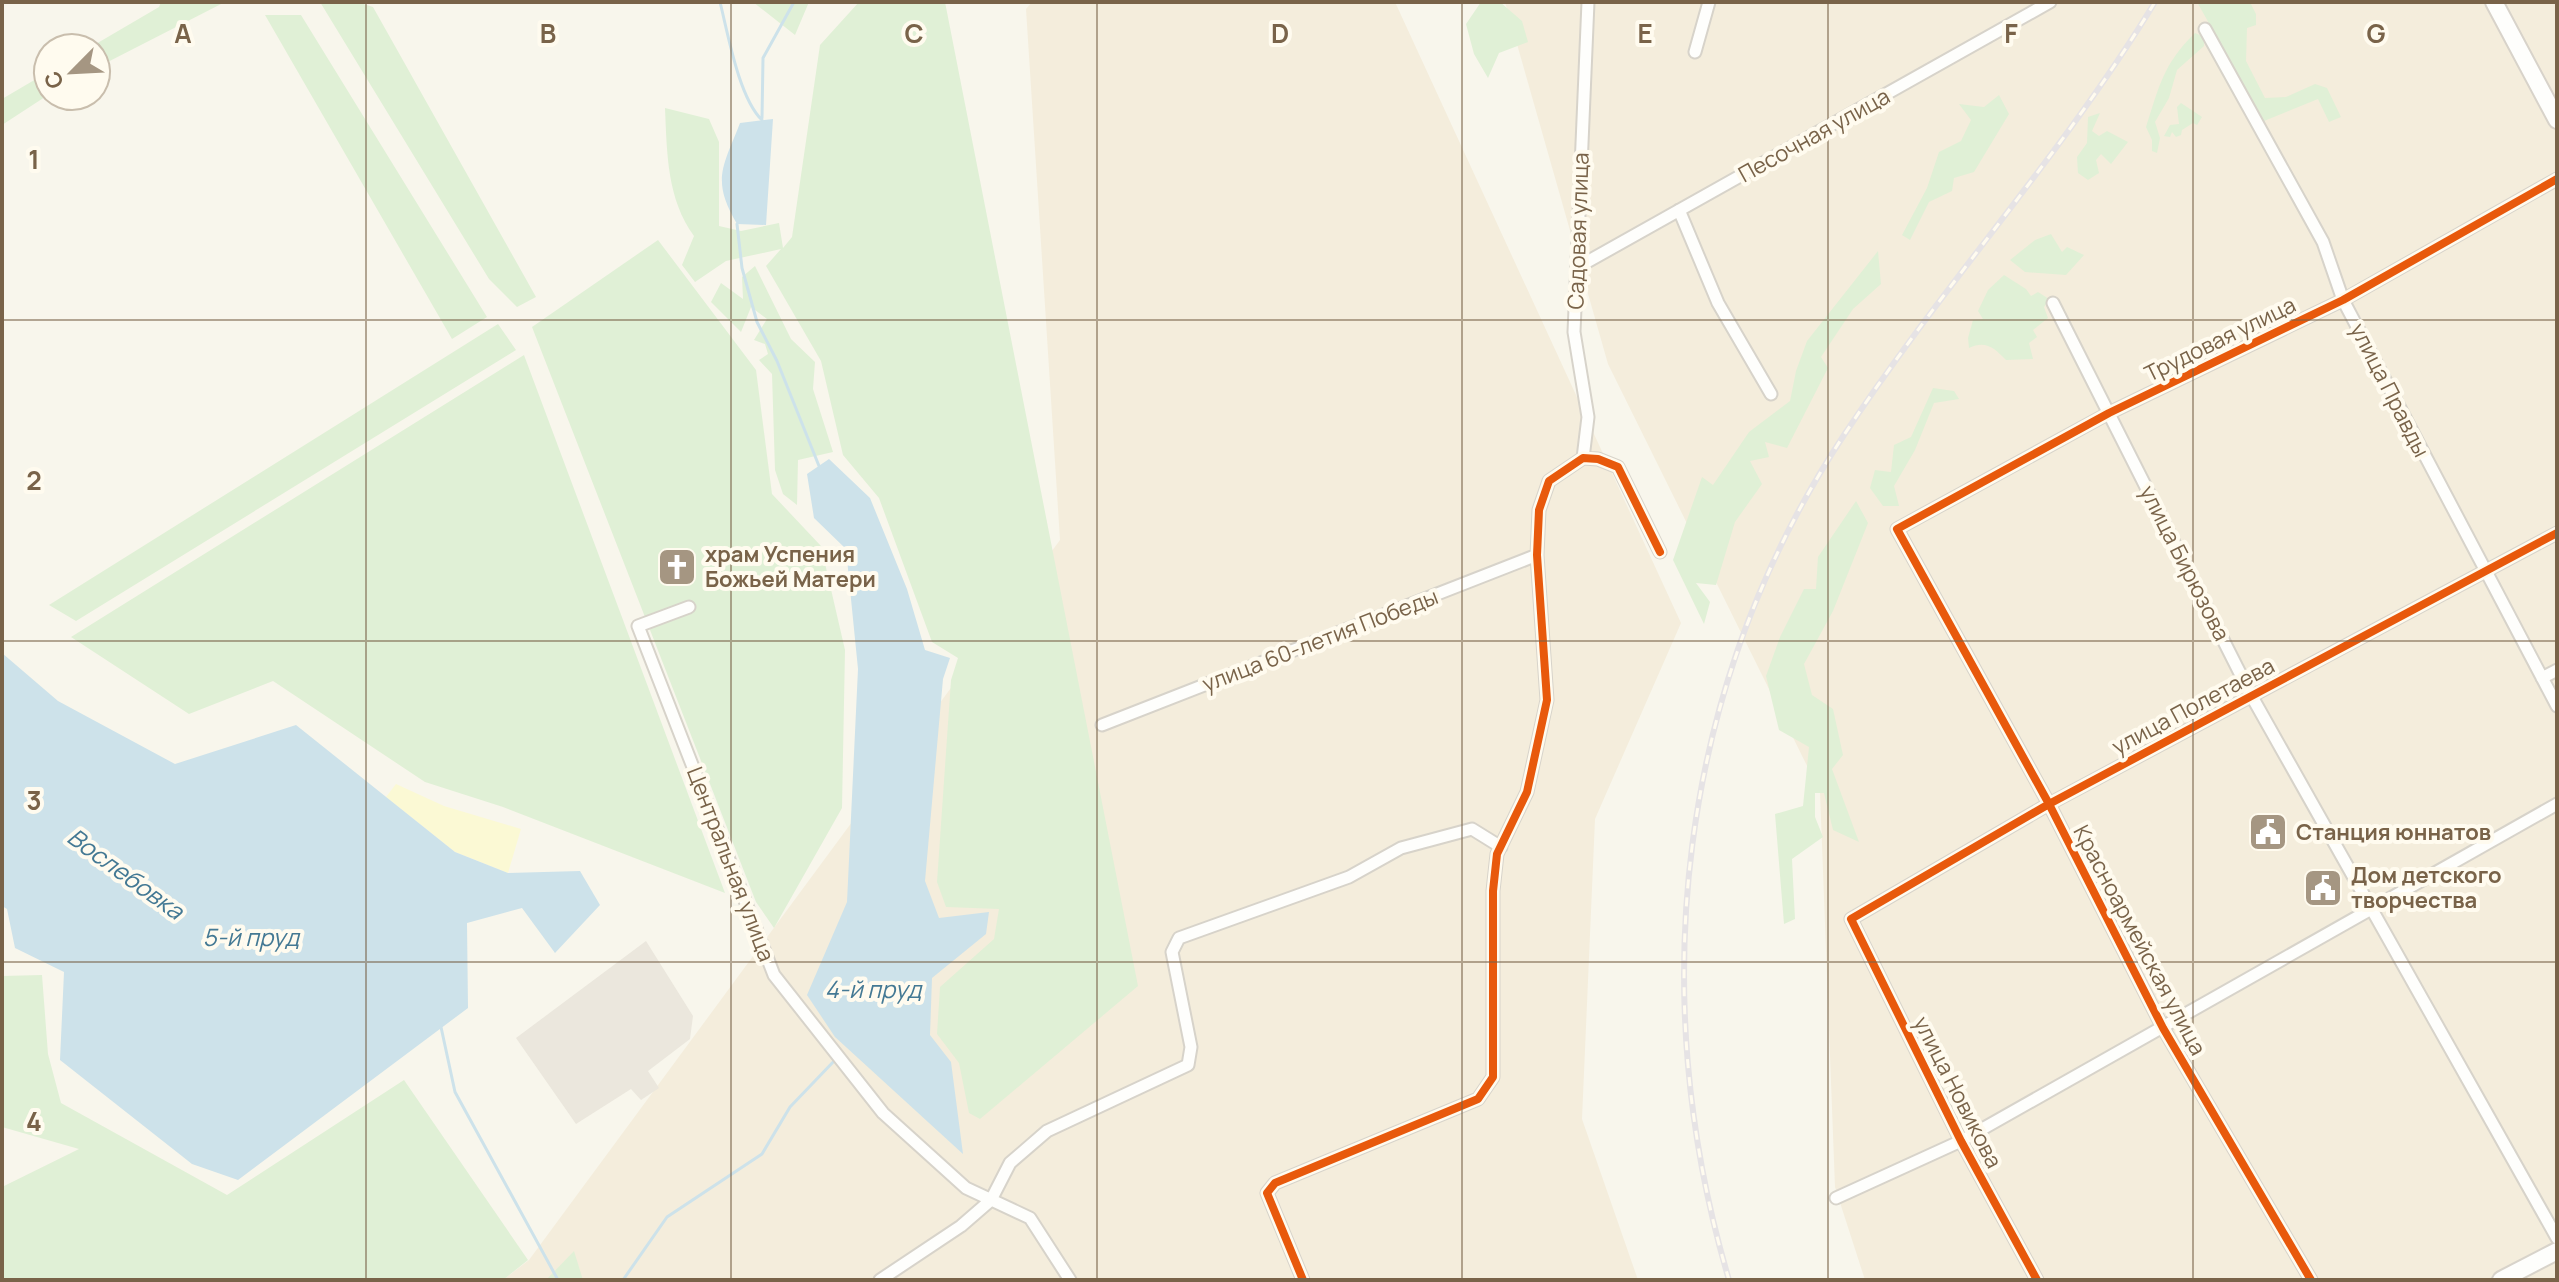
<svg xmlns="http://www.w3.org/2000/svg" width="2559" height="1282" viewBox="0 0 2559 1282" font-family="Manrope,sans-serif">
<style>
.residential{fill:#f4eddc}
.industrial{fill:#ebe7dd}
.green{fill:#e0f0d6}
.sand{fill:#fbf9d4}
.water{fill:#cde2ea}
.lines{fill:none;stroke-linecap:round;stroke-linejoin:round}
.stream{stroke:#cde2ea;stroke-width:3}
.street-casing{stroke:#d7d3ca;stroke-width:15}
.secondary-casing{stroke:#d8d3ca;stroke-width:20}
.street{stroke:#fefefc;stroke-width:11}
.secondary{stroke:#fefefc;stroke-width:16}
.rail-casing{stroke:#e6e3e5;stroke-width:6}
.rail{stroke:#fffbef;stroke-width:3;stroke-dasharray:9;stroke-linecap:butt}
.cycleway-casing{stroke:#fffbef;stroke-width:13}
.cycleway{stroke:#e8590c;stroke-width:8}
.grid{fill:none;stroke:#796349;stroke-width:2;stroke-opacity:0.55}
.labels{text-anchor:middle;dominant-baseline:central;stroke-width:8;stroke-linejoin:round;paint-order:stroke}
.street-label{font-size:22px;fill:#796349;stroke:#fffbef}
.poi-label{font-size:22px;font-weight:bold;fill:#796349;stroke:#fffbef;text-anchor:start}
.water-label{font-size:24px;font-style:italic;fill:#447994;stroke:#fffbef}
.grid-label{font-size:26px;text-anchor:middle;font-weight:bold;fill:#796349;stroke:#fffbef;stroke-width:8;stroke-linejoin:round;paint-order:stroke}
</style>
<rect width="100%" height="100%" fill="#f8f6ec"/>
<!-- residential -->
<path class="residential" d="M1032,2H1395L1681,623L1595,819L1582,1119L1638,1280H503L529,1260L1060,540L1026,9Z
M1505,2H2557V1280H1865L1835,1187L1820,792L1608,364Z"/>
<!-- industrial -->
<path class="industrial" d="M646,941L693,1016L690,1039L648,1071L659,1088L641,1100L631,1089L576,1124L516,1038Z"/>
<!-- green -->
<path class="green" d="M161,2H225L96,68V48H89L159,7Z
M320,2H357L373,7L536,297L517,307L489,279Z
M753,2H809L795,35Z
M859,2H945L1138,986L980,1119L969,1113L959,1063L937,1034L940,987L994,939L999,909L946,907L937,882L951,680L958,658L932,642L879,498L843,455L821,361L766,266L781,249L726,261L695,282L682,265L694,236C667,199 667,154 665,108L709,119L719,142V226L741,231L779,223L783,248L792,237L820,45Z
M1481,2H1500L1522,21L1528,42L1499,53L1488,78L1474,54L1466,24Z
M2197,2H2250L2256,14V25L2247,28L2246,61L2265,98L2286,97L2315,84L2327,88L2341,117L2329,122L2318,99L2264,121Z
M265,15H301L487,317L452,339Z
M2195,33L2204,37V46L2177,70L2169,98L2155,122L2160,138L2157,153L2152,151V140L2146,127C2159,87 2163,64 2195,33Z
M48,72V95L2,125V99Z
M1999,95L2009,114L1974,172L1954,178L1952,191L1929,202L1910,240L1902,235L1927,188L1939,152L1961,141L1971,120L1959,104L1984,107Z
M2181,103L2202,117L2197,125L2193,123L2182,130L2181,135L2176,137L2172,132L2170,137L2164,136L2170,125L2179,124L2177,107Z
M2100,113L2092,131L2099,136L2107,131L2128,142L2111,164L2101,154L2096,160L2099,173L2088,180L2078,173L2077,157L2087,143L2088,117Z
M2051,234L2062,252L2067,247L2084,255L2066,275L2025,272L2010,260L2035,240Z
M658,240L756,370L772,494L821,546L845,650L842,808L774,928L756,902L532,327Z
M1878,251L1881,284L1853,309L1821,357L1828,368L1787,448L1765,442L1769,457L1750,461L1762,484L1735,522L1716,585L1696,583L1710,602L1704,624L1673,560L1702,477L1713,485L1749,432L1790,401L1796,371L1807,341Z
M755,266L791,339L815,362L813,389L833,452L798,460L797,505L783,494L775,470L772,374L759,360L768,354L765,344L754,340L767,319L751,307L741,332L711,302L721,283L743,299L742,277Z
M2004,275L2026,289L2031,296L2038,292L2049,299L2044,307L2048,318L2033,330L2037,337L2029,343L2033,359L2006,360C1994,348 1986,340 1969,348L1968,338L1973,320L1983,319L1978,311L1988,290Z
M498,324L516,350L76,621L49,605Z
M524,355L725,893L503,807L425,782L273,681L189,714L71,637Z
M1933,388L1954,391L1959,399L1934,403L1915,450L1894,486L1899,506H1883L1870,488L1875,470L1891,472L1894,445L1911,437Z
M1856,501L1868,523L1833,611L1804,664L1812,695L1833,709L1843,755L1832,769L1859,842L1833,830L1824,793H1815V817L1823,837L1792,859L1795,919L1784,924L1775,814L1803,806L1809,747L1779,730L1766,676L1780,637L1804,589H1816L1818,557Z
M42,975L48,1054L61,1103L227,1195L404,1080L528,1260L503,1280H2V1187L79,1149L2,1127V976Z
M574,1251L583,1280H546Z"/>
<!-- sand -->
<path class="sand" d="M396,784L444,806L521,829L508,873L455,852L386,797Z"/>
<!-- water -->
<path class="water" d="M773,119L766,225L737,224C711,180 723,167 740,123Z
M829,459L870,498L907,589L925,650L950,658L943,679L925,881L939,918L989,912L986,934L932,978L930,1035L951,1062L963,1154L835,1037L807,995L847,902L858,669L846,549L814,518L807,474Z
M2,653L58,701L175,764L296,725L455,852L508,873L580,871L600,905L555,953L522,908L467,923L468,1008L238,1180L192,1164L60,1060L64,972L15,948L7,909L2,906Z"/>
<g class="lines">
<!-- stream -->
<path class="stream" d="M720,2C728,34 739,98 762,120
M762,118L763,58L794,2
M737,224L742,268L757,322L777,361L819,466
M441,1027L455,1092L558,1280
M623,1280L667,1217L762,1154L790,1107L836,1059"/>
<defs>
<path id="street" d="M2205,29L2323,242L2343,300L2557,706
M1695,52L1709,2
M1679,210L1718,303L1771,394
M1578,267L2050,2
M2053,303L2251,695L2557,1238
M1583,458L1588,417L1574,332L1588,2
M689,607L638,626L774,975L883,1113L966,1188L1030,1218L1070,1280
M2542,678L2557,670
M1102,725L1537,555
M1836,1198L1961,1141L2557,804
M880,1280L961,1226L991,1200L1010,1163L1047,1131L1188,1065L1191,1047L1172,952L1179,938L1349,877L1401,848L1472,829L1501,847
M1303,1280L1267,1193L1275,1183L1478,1099L1493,1077V891L1497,854L1527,792L1547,700L1537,555L1539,510L1549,481L1583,458L1598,459L1618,467L1660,552
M2037,1280L1961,1141L1851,919L2049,804L2557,533
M2311,1280L2163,1028L2049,804L1897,529L2109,413L2343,300L2557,179"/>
<path id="secondary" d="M2494,2L2557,120
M2501,1280L2557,1251"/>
</defs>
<!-- street casing -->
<use href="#street" class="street-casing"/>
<!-- secondary casing -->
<use href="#secondary" class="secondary-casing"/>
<!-- street -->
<use href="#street" class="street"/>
<!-- secondary -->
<use href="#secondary" class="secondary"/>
<defs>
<path id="rail" d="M1729,1280C1644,994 1678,686 1844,435C1942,286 2063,154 2155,2"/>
</defs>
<!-- rail casing -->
<use href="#rail" class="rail-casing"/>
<!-- rail -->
<use href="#rail" class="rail"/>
<defs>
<path id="cycleway" d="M1303,1280L1267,1193L1275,1183L1478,1099L1493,1077V891L1497,854L1527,792L1547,700L1537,555L1539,510L1549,481L1583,458L1598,459L1618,467L1660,552
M2037,1280L1961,1141L1851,919L2049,804L2557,533
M2311,1280L2163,1028L2049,804L1897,529L2109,413L2343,300L2557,179"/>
</defs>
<!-- cycleway casing -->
<use href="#cycleway" class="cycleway-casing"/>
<!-- cycleway -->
<use href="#cycleway" class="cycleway"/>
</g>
<!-- grid -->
<path class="grid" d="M366,2V1280M731,2V1280M1097,2V1280M1462,2V1280M1828,2V1280M2193,2V1280M2,320H2557M2,641H2557M2,962H2557"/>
<!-- icons -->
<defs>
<symbol id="church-square" viewBox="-11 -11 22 22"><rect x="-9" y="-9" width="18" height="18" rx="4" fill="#a59682" stroke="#fffbef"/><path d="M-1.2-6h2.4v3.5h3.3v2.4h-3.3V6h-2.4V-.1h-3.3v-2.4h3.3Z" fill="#fff"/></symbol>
<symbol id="civic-square" viewBox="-11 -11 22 22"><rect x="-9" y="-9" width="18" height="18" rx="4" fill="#a59682" stroke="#fffbef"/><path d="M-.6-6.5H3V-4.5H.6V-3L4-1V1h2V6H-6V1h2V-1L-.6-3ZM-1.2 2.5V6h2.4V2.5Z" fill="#fff"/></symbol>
</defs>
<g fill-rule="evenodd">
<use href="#church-square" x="655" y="545" width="44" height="44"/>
<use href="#civic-square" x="2246" y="810" width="44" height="44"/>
<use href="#civic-square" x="2301" y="866" width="44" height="44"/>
</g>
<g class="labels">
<!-- street labels -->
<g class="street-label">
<text transform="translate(1814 135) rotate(-29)">Песочная улица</text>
<text transform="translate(1578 231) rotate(-88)">Садовая улица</text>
<text transform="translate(2220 339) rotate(-26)">Трудовая улица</text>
<text transform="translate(2390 390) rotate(63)">улица Правды</text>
<text transform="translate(2185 563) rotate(63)">улица Бирюзова</text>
<text transform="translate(1320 640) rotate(-21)">улица 60-летия Победы</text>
<text transform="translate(2193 706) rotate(-28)">улица Полетаева</text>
<text transform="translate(731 864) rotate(69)">Центральная улица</text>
<text transform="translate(2140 940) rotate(62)">Красноармейская улица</text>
<text transform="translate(1958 1092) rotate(63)">улица Новикова</text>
</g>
<!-- poi labels -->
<g class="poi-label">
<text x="705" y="554">храм Успения<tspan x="705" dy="25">Божьей Матери</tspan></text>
<text x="2296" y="832">Станция юннатов</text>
<text x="2351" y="875">Дом детского<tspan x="2351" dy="25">творчества</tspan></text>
</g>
<!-- water labels -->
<g class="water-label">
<text transform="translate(126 873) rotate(36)">Вослебовка</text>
<text x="251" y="936">5-й пруд</text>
<text x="873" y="988">4-й пруд</text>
</g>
</g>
<g class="grid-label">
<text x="183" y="43">A</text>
<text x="548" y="43">B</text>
<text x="914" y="43">C</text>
<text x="1280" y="43">D</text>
<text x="1645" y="43">E</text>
<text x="2011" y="43">F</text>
<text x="2376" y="43">G</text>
<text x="34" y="169">1</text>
<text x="34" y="490">2</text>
<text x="34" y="810">3</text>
<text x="34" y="1131">4</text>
</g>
<!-- border -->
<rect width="2559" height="1282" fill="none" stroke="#796349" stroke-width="8"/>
<!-- north arrow -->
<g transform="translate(72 72) rotate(246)"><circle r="38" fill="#fffbef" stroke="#c9bead" stroke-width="2"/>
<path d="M0-6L14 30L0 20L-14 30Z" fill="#a59682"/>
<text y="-12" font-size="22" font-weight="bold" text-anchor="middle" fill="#796349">С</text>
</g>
</svg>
